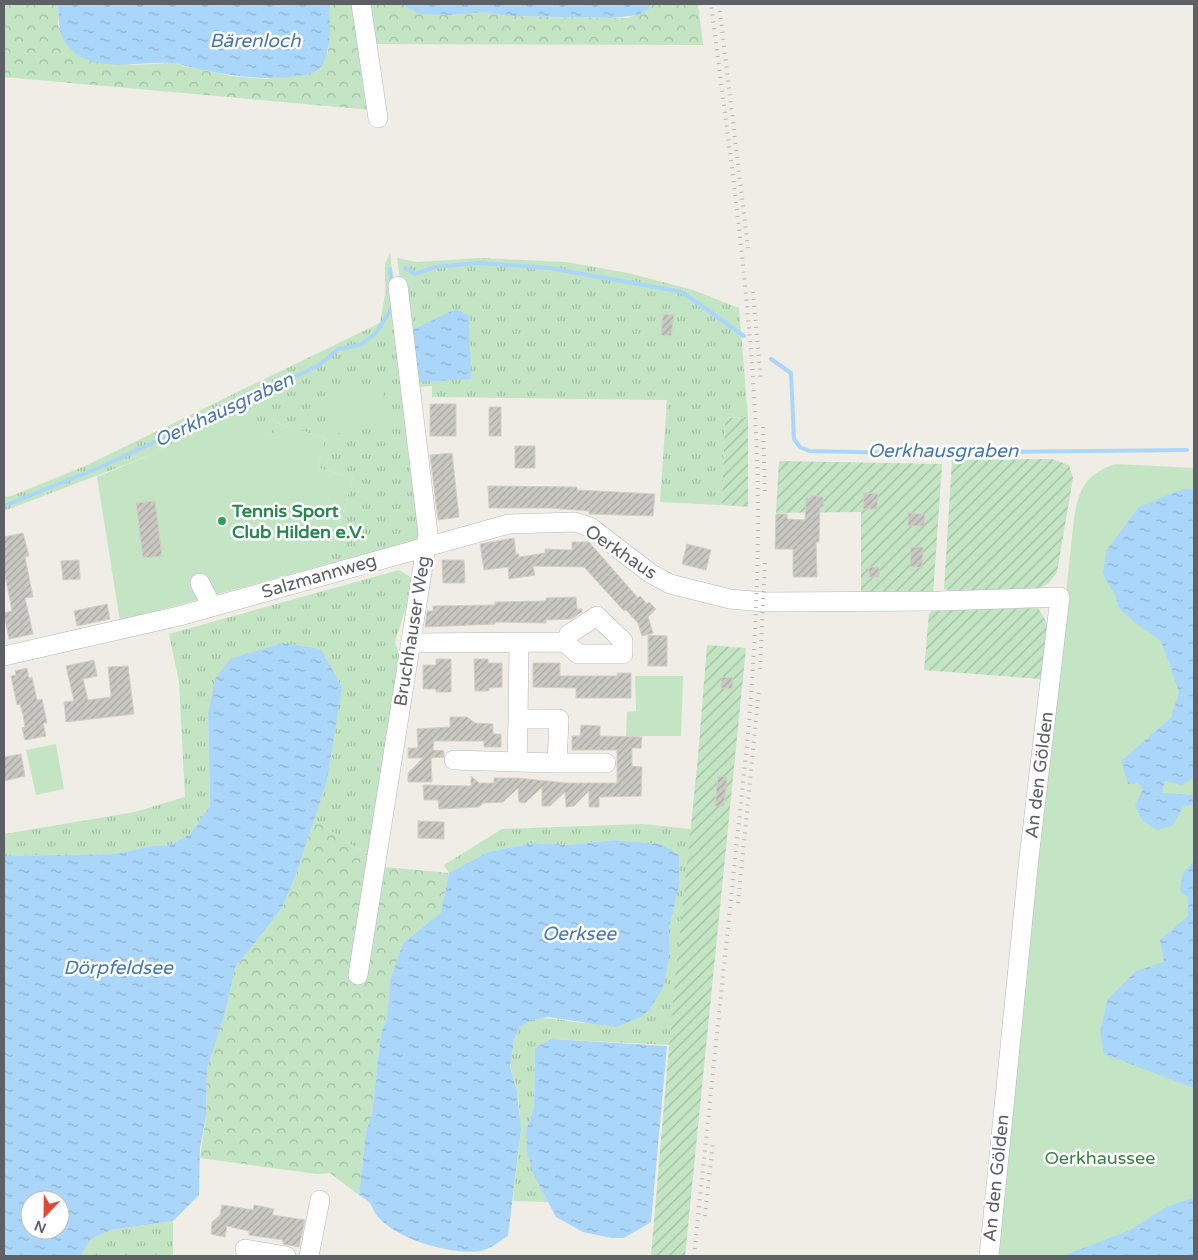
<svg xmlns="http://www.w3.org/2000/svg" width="1198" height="1260" viewBox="0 0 1198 1260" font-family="'Varela Round',sans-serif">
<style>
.grass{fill:url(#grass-tufts)}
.forest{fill:url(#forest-crowns)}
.park{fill:#c3e5c4}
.garden{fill:url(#garden-furrows)}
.water{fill:url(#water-ripples);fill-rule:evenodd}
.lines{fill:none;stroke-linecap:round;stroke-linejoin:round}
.stream{stroke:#aad6fa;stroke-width:4}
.building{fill:url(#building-hatch);stroke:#d3cfc4}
.minor-casing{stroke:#b6b7bb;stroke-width:20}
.minor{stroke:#fff;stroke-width:19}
.rail{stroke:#b4b4b5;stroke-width:4;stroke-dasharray:1 6;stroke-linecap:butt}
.leisure-dot{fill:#2e9e5b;stroke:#fff;stroke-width:2}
.labels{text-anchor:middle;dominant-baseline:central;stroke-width:5;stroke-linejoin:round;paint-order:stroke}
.leisure-label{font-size:18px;font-weight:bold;fill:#27864d;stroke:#fff;text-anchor:start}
.street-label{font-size:18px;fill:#5d6065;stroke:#fff}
.park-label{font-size:18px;fill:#39803d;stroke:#fff}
.water-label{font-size:19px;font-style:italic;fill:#4777ac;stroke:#fff}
</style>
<defs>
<pattern id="grass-tufts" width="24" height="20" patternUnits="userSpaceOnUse" patternTransform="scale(1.25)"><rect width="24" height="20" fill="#c3e5c4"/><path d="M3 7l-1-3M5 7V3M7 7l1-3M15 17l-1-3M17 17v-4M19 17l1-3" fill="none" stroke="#a2bda3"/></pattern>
<pattern id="forest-crowns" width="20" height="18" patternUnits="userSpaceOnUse" patternTransform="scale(1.25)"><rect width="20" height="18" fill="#c3e5c4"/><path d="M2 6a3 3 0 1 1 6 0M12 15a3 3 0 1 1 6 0" fill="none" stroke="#a2bda3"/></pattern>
<pattern id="garden-furrows" width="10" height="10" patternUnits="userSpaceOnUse" patternTransform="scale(1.25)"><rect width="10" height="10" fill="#c3e5c4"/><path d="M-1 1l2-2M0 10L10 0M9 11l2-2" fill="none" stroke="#a2bda3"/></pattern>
<pattern id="water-ripples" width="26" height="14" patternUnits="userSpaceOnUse" patternTransform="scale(1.25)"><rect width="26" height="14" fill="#aad6fa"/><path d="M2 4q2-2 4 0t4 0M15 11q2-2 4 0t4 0" fill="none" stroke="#8eb1ce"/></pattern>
<pattern id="building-hatch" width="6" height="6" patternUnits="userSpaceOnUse" patternTransform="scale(1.25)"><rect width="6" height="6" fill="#cac8c2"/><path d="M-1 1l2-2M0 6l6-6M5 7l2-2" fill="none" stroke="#a7a6a1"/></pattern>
</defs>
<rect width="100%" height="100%" fill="#efede5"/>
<!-- grass -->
<path class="grass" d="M390,253L423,533L417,543L328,564L353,478L318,468L325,438L277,423L273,435L241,427L233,413L148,456L4,511V497L11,496L85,466L380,323L385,295V264Z
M397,258L416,262L481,258L566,262L628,273L693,290L739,308L748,417L725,418L722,505L660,502L667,400L432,397V386L415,387Z
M399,570L415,580L395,642L401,660L371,858L314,819L327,781L332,748L208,715L210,806L190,834L168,846H152L116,854L4,856V834L135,812L185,797L179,682L169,634Z
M642,824L691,829L669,1045L551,1039L535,1048L534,1108L526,1130L533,1174L548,1202L513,1201C516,1165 524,1127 517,1091C516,1083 512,1076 511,1069C510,1061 514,1034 519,1028C535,1010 565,1022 585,1023L669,957V928L660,844L614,840L568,845L533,843L488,852L449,873L444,865L502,829Z
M173,1221V1256H81L90,1240L110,1230Z"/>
<!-- forest -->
<path class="forest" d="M4,4H58V26L79,56L88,59L134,65L171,63L231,76L266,79L315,72L328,52L330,4H405L406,7L452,15L485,12L507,16L611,18H628L649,9L650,4H698L703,45L374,44L372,110L4,77Z
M314,819L384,867L449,873L441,912L403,943L390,980L387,1017L381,1033L372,1114L366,1131L359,1195L330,1173L317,1174L200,1158L206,1116L207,1069L225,1013L235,968L282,908L295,877Z"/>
<!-- park -->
<path class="park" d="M381,384L390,423L331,435L323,396Z
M233,413L242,427L273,435L277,423L325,438L318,468L353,478L328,564L120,621L97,477L148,456Z
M1116,464L1194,468V1256H996L1074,518C1079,489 1086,473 1116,464Z
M635,676H683L681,736H626L627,712L636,711Z
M56,744L64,789L36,795L26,750Z"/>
<!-- garden -->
<path class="garden" d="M748,417V507L722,505L725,418Z
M1052,459L1069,465L1073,478L1057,572L1049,583L1036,590L951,591L944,589L952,460Z
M779,461L942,464L933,595L861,596V512L776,513Z
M1038,608L1049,626L1044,676L1040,679L924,670L929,613L935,610Z
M707,645L746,648L685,1256H651L673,1000L698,757Z"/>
<!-- water -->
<path class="water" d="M58,4H330C329,23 333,55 318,70C313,74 303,75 297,76C265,81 234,76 203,70C192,68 180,63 169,63C141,61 102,72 76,54C58,41 59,24 58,4Z
M405,4H650L649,9L639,15L611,18L507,16L485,12L452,15L421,14L406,7Z
M456,309L469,316L471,379L417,382L410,331Z
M1182,489L1194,490V777L1182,785L1165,781L1162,793L1194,795V804L1183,807L1172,826L1157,830L1142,820L1135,805L1143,789L1138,783L1128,784L1121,761L1171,718L1179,692L1161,641L1134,622L1119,608L1116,597L1103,574L1106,551L1139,507Z
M282,643L321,649L342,687L327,781L295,877L282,908L235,968L225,1013L207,1069L206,1116L200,1148L199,1195L173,1221L110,1230L90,1240L81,1256H4V856L116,854L152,846H168L190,834L210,806L208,715L215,679L230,659ZM30,1200H60V1230H30Z
M614,840L660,844L679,855V885L669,928V957L664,986L650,1009L641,1017L616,1027L548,1017L529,1021L519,1028L514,1040L510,1067L517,1091L521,1129L508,1236C500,1241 490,1249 481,1251C451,1255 398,1240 378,1217C369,1205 375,1204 359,1195L366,1131L372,1114L381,1033L387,1017L390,980L403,943L441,912L449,873L488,852L533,843L568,845Z
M1194,861V1088L1104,1054L1100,1032L1107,1000L1136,971L1164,962L1160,940L1188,916V897L1180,891L1183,873Z
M551,1039L667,1046L651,1222L624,1238H612L583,1232L556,1217L533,1174L527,1151L526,1130L534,1108L535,1048Z
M1194,1198V1256H1063L1130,1230L1168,1206Z"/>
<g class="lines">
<!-- stream -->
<path class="stream" d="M405,268L415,274L435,267L478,263L550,268L682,292L744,336
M390,269L392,284
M771,359L791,373L794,439L800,447L809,451L906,453L1187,450
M4,506L103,466L318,366L338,349L360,345L376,333L393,306"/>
</g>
<!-- building -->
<path class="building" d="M663,314L674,315L671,336L661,335Z
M430,404H456V436H430Z
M489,407H501V436H489Z
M515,446H535V468H515Z
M452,453L459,517L438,520L430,455Z
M488,486L577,487V490L655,494L653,516L589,514V511L549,508H489Z
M864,493L878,494L877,509H863Z
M811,495L823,497V507H820L819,542H816L817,577H793V549H775L776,514H787V519L805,520L806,498H811Z
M155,501L162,556L143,558L136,503Z
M908,513L925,514L924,526H908Z
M23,533L29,556L25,557L33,597L25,598L33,634L9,639L4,613L12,611L4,570V537Z
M514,538L516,554H519V557L545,553V549L572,550V542H589L638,598L640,596L647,604L649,602L656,609L648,617L653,633L642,636L638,623L626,610L624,611L584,567L533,566L535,575L509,579L508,567L484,570L480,544Z
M687,544L711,550L706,570L682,564Z
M911,547H923L922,568L910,566Z
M79,560L80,579L63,580L61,561Z
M442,560H464L465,583H443Z
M869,567H879V577H869Z
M576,597L577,609H582V612L571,619L546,620V623L495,622V624L425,627L427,611H433V606L495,605V602L546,601V598Z
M107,604L110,619L77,626L74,611Z
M648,635L667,636V666H648Z
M436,659H451V692H436V689H423V665H436Z
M474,659H488V663H502V687L489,688V691H475Z
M94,660L97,676L83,679L88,700L111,697L108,667L128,666L134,714L66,722L64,702L74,701L66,666Z
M533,663H560V676H617V673H631V698H576V688L533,687Z
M27,668L29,678L32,677L37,700L42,699L47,723H43L46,736L25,740L22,728L25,727L23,715L20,704L17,705L11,676L16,675L15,671Z
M722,677L733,678L732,689L721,688Z
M450,717H467L475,723L493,724V734H501V747H484V741H434L433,750L444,751V757L431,758L432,782H408V773L423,758H408V748H418L417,729L450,727Z
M581,725L600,726V736L642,737L641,748H632V766L642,767L641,796L599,797V807H589V791L574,806L566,807L565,792L550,806H542V787L525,803L519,802L518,788L503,802L483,803L479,807L439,809L438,800H424L423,785L471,786V776L479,783H494V778H518L566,783H617V750H572V736H580Z
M21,754L25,776L4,781V757Z
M718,776L727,777L724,806H715Z
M418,821L444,822V839L418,838Z
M222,1205L253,1210L254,1205L274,1209L272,1215L305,1220L299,1247L283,1244V1240L249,1235V1231L227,1226L225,1237L211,1234L212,1222L220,1215Z"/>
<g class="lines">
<defs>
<path id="minor" d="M361,4L378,118
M200,583L212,607
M411,643L565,642L578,654H623V641L597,616L569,634L565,642
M4,656L179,616L509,524L575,522L590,527L650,573L670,584L730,599L764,602L939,601L1060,597L1029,858L989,1256
M518,719H559L557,763L517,762Z
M518,719L519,643
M454,760L517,762
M557,763H606
M358,975L428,534L398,286
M245,1249L286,1256
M309,1256L320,1200"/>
</defs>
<!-- minor casing -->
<use href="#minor" class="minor-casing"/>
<!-- minor -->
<use href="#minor" class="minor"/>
<!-- rail -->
<path class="rail" d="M719,4L748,248
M753,292L761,382
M763,427L765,494
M760,669L765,562
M738,903L759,689
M705,1216L713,1142
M694,1256L748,734C756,635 761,535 756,436C750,291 729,147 711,4"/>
</g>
<!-- markers -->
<circle class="leisure-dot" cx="222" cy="521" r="5"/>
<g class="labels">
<!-- leisure labels -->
<g class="leisure-label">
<text x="232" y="511">Tennis Sport<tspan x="232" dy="21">Club Hilden e.V.</tspan></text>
</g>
<!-- street labels -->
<g class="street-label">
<text transform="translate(621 552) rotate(34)">Oerkhaus</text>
<text transform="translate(319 576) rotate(-16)">Salzmannweg</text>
<text transform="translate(412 631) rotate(-81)">Bruchhauser Weg</text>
<text transform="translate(1039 775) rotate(-83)">An den Gölden</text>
<text transform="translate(996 1178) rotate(-84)">An den Gölden</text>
</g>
<!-- park labels -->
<g class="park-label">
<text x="1100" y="1158">Oerkhaussee</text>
</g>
<!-- water labels -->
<g class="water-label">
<text x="255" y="41">Bärenloch</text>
<text transform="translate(224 410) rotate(-25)">Oerkhausgraben</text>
<text x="943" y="451">Oerkhausgraben</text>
<text x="579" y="934">Oerksee</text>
<text x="118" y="968">Dörpfeldsee</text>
</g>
</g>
<!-- border -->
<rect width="1198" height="1260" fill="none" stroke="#5d6065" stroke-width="10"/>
<!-- north arrow -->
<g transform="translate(45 1215) rotate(202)"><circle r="24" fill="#ffffff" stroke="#bebfc1"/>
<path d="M0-4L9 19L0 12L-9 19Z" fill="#e0493a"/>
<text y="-8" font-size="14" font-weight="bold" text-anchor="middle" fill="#5d6065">N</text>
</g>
</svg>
